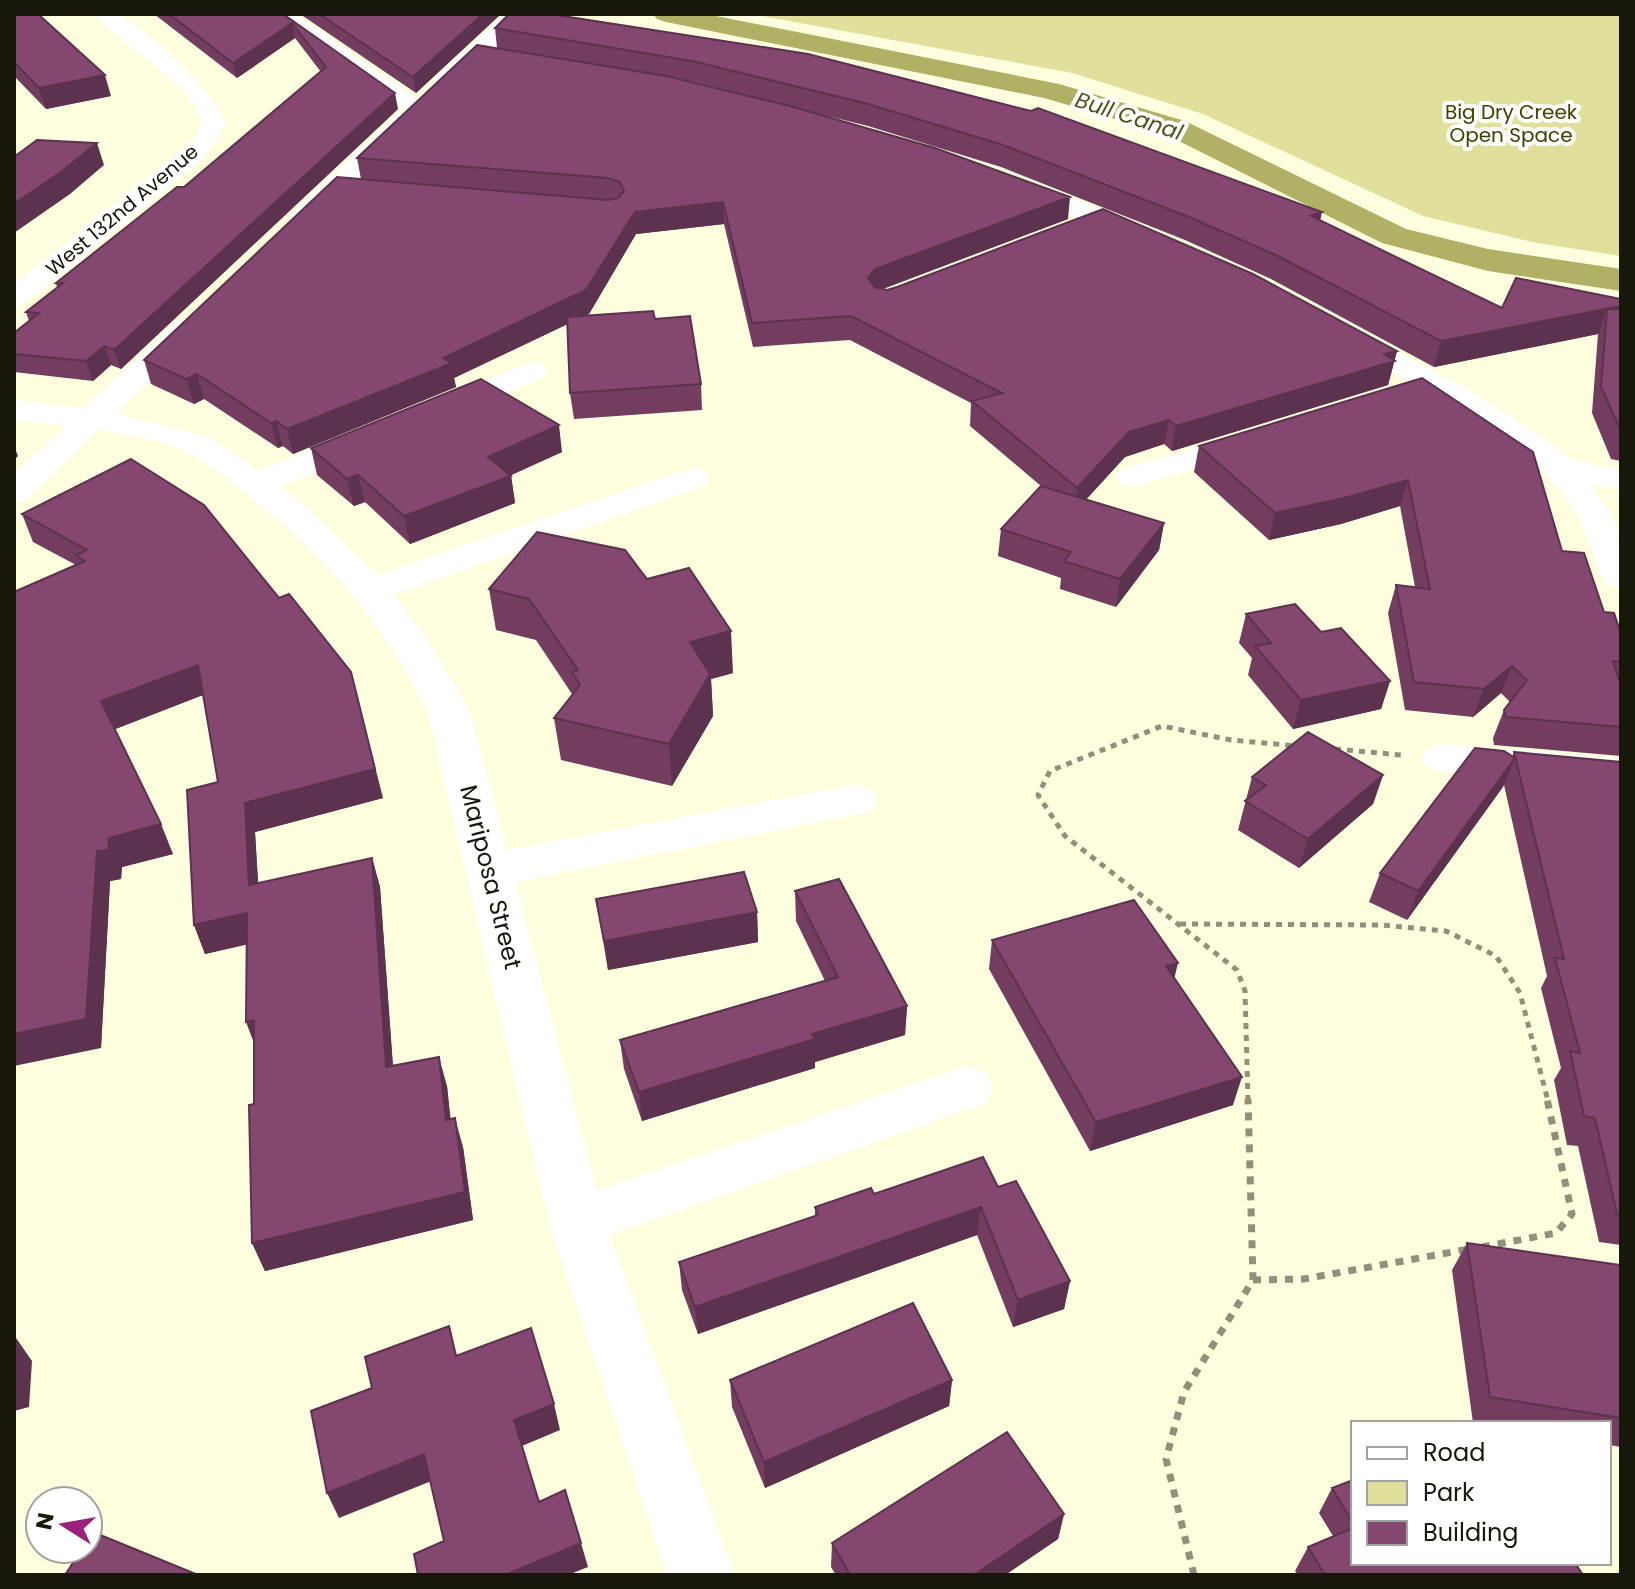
<svg xmlns="http://www.w3.org/2000/svg" width="1635" height="1589" viewBox="0 0 1635 1589" font-family="Poppins,sans-serif">
<style>
.green{fill:#e0e09c}
.lines{fill:none;stroke-linecap:round;stroke-linejoin:round}
.canal{fill:#b1b166;fill-rule:evenodd}
.path-far1{stroke:#91917b;stroke-width:5;stroke-dasharray:6 6;stroke-linecap:butt}
.path{stroke:#91917b;stroke-width:7;stroke-dasharray:8 8;stroke-linecap:butt}
.minor{fill:#fff;fill-rule:evenodd}
.wall{fill:#723d5f;fill-rule:evenodd}
.shaded-wall{fill:#5c324e}
.building{fill:#84476f;stroke:#5c324e;stroke-width:2}
.labels{text-anchor:middle;dominant-baseline:central;stroke-width:8;stroke-linejoin:round;paint-order:stroke}
.far-park-label{font-size:20px;fill:#403f01;stroke:#fff}
.far-street-label{font-size:20px;fill:#17170c;stroke:#fff}
.far-water-label{font-size:22px;font-style:italic;fill:#525119;stroke:#fff}
.street-label{font-size:24px;fill:#17170c;stroke:#fff}
</style>
<rect width="100%" height="100%" fill="#fefedf"/>
<!-- green -->
<path class="green" d="M751,14H1621V256L1537,243L1423,216L1203,114L1072,73Z"/>
<g class="lines">
<!-- canal -->
<path class="canal" d="M653,14H706L1059,84L1185,121L1406,229L1488,249L1621,269V291L1488,271L1382,243L1163,133L1044,98L666,22L657,19Z"/>
<!-- path-far1 -->
<path class="path-far1" d="M1335,749L1401,755
M1180,924L1381,925L1446,931L1496,956L1520,993L1548,1101
M1248,1101L1245,991L1237,970L1065,836L1038,795L1050,771L1162,726L1231,740L1297,746"/>
<!-- path -->
<path class="path" d="M1482,1247L1556,1233L1572,1214L1547,1099
M1253,1280L1304,1279L1469,1249
M1194,1575L1166,1459L1184,1392L1253,1280L1248,1099"/>
<!-- minor -->
<path class="minor" d="M96,14C103,14 114,12 121,16C150,31 213,92 226,122L215,143L198,163L24,304L14,307V284L180,153L193,140L202,122C183,72 126,54 96,14Z
M271,14H295L429,108L310,225H292L288,219L292,213L403,109Z
M505,14H527L448,91H432L429,86L432,81Z
M1016,176L1155,231L1159,237L1155,243H1135L1007,189L1003,184L1007,179Z
M188,318L199,321L203,327L199,333L116,414L211,438L259,471L357,431L369,428L381,431L386,438L381,445L281,487L318,517L377,575L682,471L694,468L706,471L711,478L706,485L394,595L430,643L470,712L507,850L855,785L871,789L877,800L871,811L855,815L515,882L597,1190L967,1066L986,1073L993,1088L986,1103L610,1235L735,1575H667L549,1222L428,712C384,622 321,551 242,491C226,479 210,464 193,455C165,440 129,435 99,430L26,500L14,503V474L66,426L14,420V400L84,408L177,321Z
M1343,324L1354,327L1475,394L1538,434L1571,460L1621,470V490L1590,484C1624,528 1621,534 1621,588L1608,585L1602,577C1594,557 1587,533 1577,514C1534,439 1407,382 1332,339L1328,333L1332,327Z
M532,362L543,364L548,371L543,378L451,416L440,419L429,416L424,409L429,402Z
M1254,430L1266,433L1271,440L1266,447L1133,487L1121,484L1116,477L1121,470Z
M1443,744L1621,759V789L1443,772L1428,768L1422,758L1428,748Z"/>
</g>
<!-- wall -->
<path class="wall" d="M14,14L111,96L46,109L14,76Z
M154,14H283L398,109L121,369L111,365L93,381L14,372V333L29,321L26,312L57,288L56,283L184,187L321,72L295,38L237,78Z
M300,14H501L416,93Z
M550,14L1320,221L1502,308L1621,299V461L1611,459L1592,413L1598,334L1434,367L1271,279L1185,240L1001,167L868,126L811,112L1068,219L883,289L1397,351L1388,385L1172,451L1164,444L1125,457L1086,499L1164,523L1159,550L1116,607L1060,589L1061,578L998,556L1001,529L1041,486L970,426L971,403L850,340L753,347L724,224L636,234L589,314L584,316L655,319L701,384L702,410L574,419L570,393L567,324L454,378L456,387L293,454L283,446L278,448L204,399L194,404L151,384L144,360L361,179L357,158L497,48L495,28ZM680,80L694,82L742,94Z
M1422,378L1562,551L1604,612L1621,634V756L1494,745L1493,738L1504,710L1510,702L1501,693L1473,717L1405,710L1388,613L1396,585L1415,587L1400,506L1341,524L1269,540L1194,472L1199,446Z
M311,448L562,452L511,475L515,503L410,544L365,502L354,506L317,475Z
M131,459L383,798L255,832L258,883L372,858L380,887L393,1066L447,1086L450,1119L463,1147L473,1220L265,1271L252,1243L254,1043L247,944L205,954L194,925L218,782L203,695L115,729L173,854L122,867L121,879L110,881L101,1048L76,565L33,542L22,514Z
M647,579L733,673L711,679L713,716L672,786L561,760L554,718L572,694L536,640L496,630L489,589Z
M1246,614L1321,632L1390,681L1381,709L1293,729L1248,675L1252,658L1239,643Z
M1514,752L1621,762V1245L1599,1242L1578,1146L1567,1145L1554,1080L1561,1068L1541,988L1547,976L1504,785L1407,920L1369,902L1380,873L1512,757Z
M1383,775L1373,804L1299,868L1238,830L1252,777Z
M795,891L907,1006L905,1035L815,1062V1068L642,1121L624,1069L620,1040L825,981L796,921Z
M596,899L757,912L758,942L608,970Z
M992,940L1175,978L1233,1105L1090,1151L989,969Z
M998,1187L1070,1281L1064,1309L1013,1327L977,1235L698,1334L682,1290L679,1262L815,1216V1207L874,1194Z
M1467,1243L1621,1265V1447L1609,1445V1423H1473L1452,1270Z
M730,1380H952L949,1406L765,1488L732,1407Z
M1353,1480V1563L1583,1575H1298L1295,1571L1308,1547L1333,1536L1319,1513L1332,1488Z
M1064,1514L1058,1539L1005,1575H836L831,1567L832,1543Z"/>
<!-- shaded-wall -->
<path class="shaded-wall" d="M483,14H501L416,93L413,77Z
M292,23L295,38L237,78L233,63Z
M105,75L111,96L46,109L39,88Z
M395,93L398,109L121,369L114,350Z
M97,143L104,165L70,194L14,233V204Z
M1070,197L1068,219L874,292L868,278L875,269Z
M723,202L724,224L636,234L589,314L454,378L456,387L293,454L287,429L443,358L635,212Z
M1322,212L1317,236L1311,216Z
M1621,306V329L1607,309L1598,334L1434,367L1441,341Z
M105,346L111,365L93,381L86,361Z
M1397,351L1388,385L1172,451L1176,426L1384,354Z
M197,374L204,399L194,404L186,379Z
M1169,420L1164,444L1125,457L1074,513L1077,488L1129,432Z
M276,421L283,446L278,448L271,423Z
M559,425L562,452L507,477L511,476L515,503L410,544L404,516L488,457Z
M14,445L18,456L14,460Z
M358,475L365,502L354,506L347,479Z
M1408,480L1400,506L1341,524L1269,540L1275,513Z
M1164,523L1159,550L1116,607L1120,579Z
M731,631L733,673L711,679L713,716L672,786L669,744L690,642Z
M198,665L208,693L113,730L101,701Z
M1512,666L1501,693L1473,717L1484,689Z
M351,672L383,798L255,832L260,914L249,885L245,803Z
M1390,681L1381,709L1293,729L1301,700Z
M1515,758L1503,787L1407,920L1418,891Z
M1383,775L1373,804L1299,868L1308,839Z
M161,824L173,854L122,867L121,879L110,881L101,1048L14,1066V1034L97,851L109,838Z
M372,858L380,887L395,1096L386,1067Z
M757,912L758,942L608,970L604,941Z
M247,913L258,942L205,954L194,925Z
M1178,963L1171,992L1166,966Z
M907,1006L905,1035L815,1062V1068L642,1121L639,1092L812,1034Z
M254,1020L257,1051L246,1022Z
M439,1057L447,1086L454,1149L446,1120Z
M1242,1077L1233,1105L1090,1151L1096,1122Z
M455,1118L463,1147L473,1220L265,1271L252,1243Z
M981,1207L977,1235L698,1334L695,1307Z
M1070,1281L1064,1309L1013,1327L1018,1300Z
M14,1335L32,1361L29,1407L14,1411Z
M952,1380L949,1406L765,1488L764,1462Z
M554,1404L560,1430L522,1446L514,1420Z
M424,1454L434,1480L339,1518L327,1493Z
M1064,1514L1058,1539L1005,1575H974Z
M581,1543L588,1567L568,1575H505Z"/>
<!-- building -->
<path class="building" d="M14,14H38L105,75L39,88L14,62Z
M169,14H283L395,93L114,350L105,346L86,361L14,354V333L39,313L26,312L63,283H56L177,187H184L326,67L292,23L233,63Z
M319,14H483L413,77Z
M509,14H550L808,54L1031,111L1038,108L1322,212L1311,216L1502,308L1516,278L1621,299V306L1441,341L1276,255L1189,217L1003,145L868,104L692,61L495,28Z
M477,45L666,76L790,106L935,148L1070,197L875,269L868,278L875,287L887,290L897,287L1103,209L1253,274L1397,351L1384,354L1395,361L1176,426L1169,420L1129,432L1077,488L972,401L1002,393L851,316L752,323L723,202L635,212L586,290L443,358L452,363L287,429L276,421L271,423L197,374L186,379L144,360L337,177L608,200L618,198L624,191L620,182L608,178L357,158Z
M37,140L97,143L62,171L14,204V157Z
M1607,309H1621V431L1601,387Z
M653,311L655,319L690,316L701,384L570,393L567,317Z
M1422,378L1533,452L1562,551L1584,553L1604,612L1614,613L1621,634V662L1613,661L1621,686V727L1506,717L1504,710L1527,680L1512,666L1484,689L1414,682L1396,585L1430,589L1408,480L1348,497L1275,513L1199,446Z
M481,379L559,425L488,457L511,476L404,516L358,475L347,479L311,448Z
M131,459L204,505L279,598L289,594L351,672L375,769L245,803L249,885L372,858L386,1067L439,1057L446,1120L455,1118L465,1192L252,1243L249,1105L254,1104V1020L246,1022L247,913L194,925L187,790L218,782L198,665L101,701L161,824L109,838L108,850L97,851L86,1019L14,1034V592L85,561L76,555L87,550L22,514Z
M1041,486L1164,523L1120,579L1064,561L1071,552L1001,529Z
M537,532L625,550L647,579L689,568L731,631L690,642L710,674L669,744L554,718L580,685L572,672L578,670L529,599L489,589Z
M1295,604L1321,632L1341,628L1390,681L1301,700L1255,646L1271,643L1246,614Z
M1308,732L1383,775L1308,839L1245,801L1266,785L1252,777Z
M1475,748L1504,751L1515,758L1418,891L1380,873Z
M1514,752L1621,762V1214H1617L1595,1118L1584,1116L1570,1051L1580,1053L1555,958L1564,959Z
M744,872L757,912L604,941L596,899Z
M839,879L907,1006L812,1034L815,1039L639,1092L620,1040L838,977L795,891Z
M1134,900L1178,963L1166,966L1242,1077L1096,1122L992,940Z
M983,1157L998,1187L1016,1181L1070,1281L1018,1300L981,1207L695,1307L679,1262L818,1215L815,1207L871,1188L874,1194Z
M1467,1243L1621,1265V1418L1490,1397Z
M913,1303L952,1380L764,1462L730,1380Z
M449,1326L456,1356L531,1328L554,1404L514,1420L539,1502L565,1490L581,1543L505,1575H418L414,1554L444,1541L424,1454L327,1493L311,1411L372,1388L365,1357Z
M1007,1432L1064,1514L974,1575H850L832,1543Z
M1353,1480V1523L1332,1488Z
M1353,1528V1563H1575L1583,1575H1325L1308,1547Z
M93,1532L198,1575H65L82,1549H88V1540Z"/>
<g class="labels">
<!-- far-park labels -->
<g class="far-park-label">
<text x="1511" y="112">Big Dry Creek<tspan x="1511" dy="23">Open Space</tspan></text>
</g>
<!-- far-street labels -->
<g class="far-street-label">
<text transform="translate(122 210) rotate(-40)">West 132nd Avenue</text>
</g>
<!-- far-water labels -->
<g class="far-water-label">
<text transform="translate(1129 116) rotate(18)">Bull Canal</text>
</g>
<!-- street labels -->
<g class="street-label">
<text transform="translate(491 877) rotate(76)">Mariposa Street</text>
</g>
</g>
<!-- border -->
<rect width="1635" height="1589" fill="none" stroke="#17170c" stroke-width="32"/>
<!-- legend -->
<rect x="1351" y="1421" width="260" height="144" fill="#ffffff" stroke="#a2a29e" stroke-width="2"/>
<rect x="1367" y="1447" width="40" height="12" fill="#ffffff" stroke="#a2a29e" stroke-width="2"/>
<text x="1423" y="1461" font-size="24" fill="#17170c">Road</text>
<rect x="1367" y="1481" width="40" height="24" fill="#e0e09c" stroke="#a2a29e" stroke-width="2"/>
<text x="1423" y="1501" font-size="24" fill="#17170c">Park</text>
<rect x="1367" y="1521" width="40" height="24" fill="#84476f" stroke="#a2a29e" stroke-width="2"/>
<text x="1423" y="1541" font-size="24" fill="#17170c">Building</text>
<!-- north arrow -->
<g transform="translate(64 1525) rotate(281)"><circle r="38" fill="#ffffff" stroke="#a2a29e" stroke-width="2"/>
<path d="M0-6L14 30L0 20L-14 30Z" fill="#9b217a"/>
<text y="-12" font-size="22" font-weight="bold" text-anchor="middle" fill="#17170c">N</text>
</g>
</svg>
